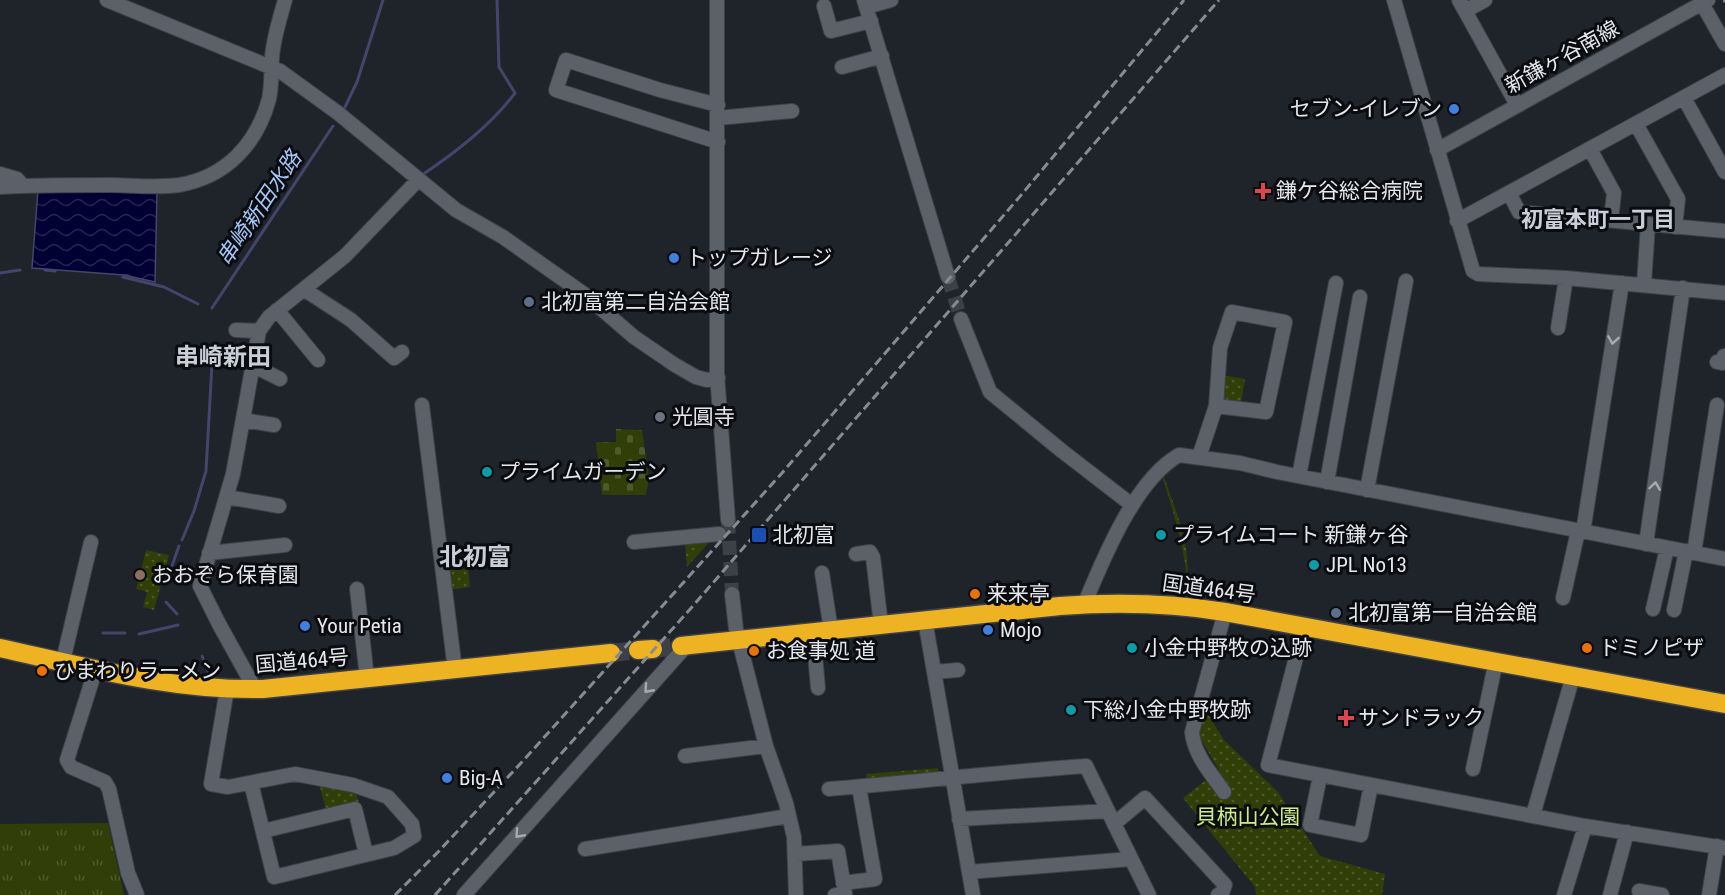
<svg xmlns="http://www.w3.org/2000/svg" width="1725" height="895" viewBox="0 0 1725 895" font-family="'Roboto Condensed','Noto Sans JP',sans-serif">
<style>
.grass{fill:url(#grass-tufts)}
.cemetery{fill:url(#cemetery-stones)}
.park{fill:url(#park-dots)}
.water{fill:url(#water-waves);stroke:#44456b;stroke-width:1.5}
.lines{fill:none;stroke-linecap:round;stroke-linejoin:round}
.stream{stroke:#44456b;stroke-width:3}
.minor-tunnel{stroke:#3d4047;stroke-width:14;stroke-dasharray:14 7;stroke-linecap:butt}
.highway-tunnel{stroke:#3d4047;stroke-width:18;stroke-dasharray:18 9;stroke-linecap:butt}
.minor-casing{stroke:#3e4147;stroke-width:16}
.highway-casing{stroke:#3e4147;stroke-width:21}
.minor{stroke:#5c6068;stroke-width:14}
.highway{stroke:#edb322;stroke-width:18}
.rail{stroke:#878b91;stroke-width:3;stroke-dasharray:9 4.5;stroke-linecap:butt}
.oneway{stroke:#a7aab1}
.shop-dot{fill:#3f7fe0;stroke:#0b0c0f;stroke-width:2}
.health-dot{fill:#e0444e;stroke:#0b0c0f;stroke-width:2}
.service-dot{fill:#5c6f8a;stroke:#0b0c0f;stroke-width:2}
.worship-dot{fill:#6b7280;stroke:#0b0c0f;stroke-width:2}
.culture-dot{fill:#0f9aa8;stroke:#0b0c0f;stroke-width:2}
.transit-dot{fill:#1a4fb4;stroke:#0b0c0f;stroke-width:2}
.education-dot{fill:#8d6e63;stroke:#0b0c0f;stroke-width:2}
.food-dot{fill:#e8710a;stroke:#0b0c0f;stroke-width:2}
.labels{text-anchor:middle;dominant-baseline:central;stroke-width:6;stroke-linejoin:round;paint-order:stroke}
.street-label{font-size:21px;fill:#e4e7ec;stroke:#0b0c0f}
.poi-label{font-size:21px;fill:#e4e7ec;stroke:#0b0c0f;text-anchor:start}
.park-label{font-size:21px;fill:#ceec86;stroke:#0b0c0f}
.water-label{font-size:22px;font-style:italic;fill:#a4c4f6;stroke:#0b0c0f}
.neighbourhood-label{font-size:22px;font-weight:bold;fill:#c9ced8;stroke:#0b0c0f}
.quarter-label{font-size:24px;font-weight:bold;fill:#c9ced8;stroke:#0b0c0f}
</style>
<defs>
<pattern id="grass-tufts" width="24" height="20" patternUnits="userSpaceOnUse" patternTransform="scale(1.5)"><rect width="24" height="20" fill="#313e08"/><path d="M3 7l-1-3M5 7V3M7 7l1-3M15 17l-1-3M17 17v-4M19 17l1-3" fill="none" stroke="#4f5a2c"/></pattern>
<pattern id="cemetery-stones" width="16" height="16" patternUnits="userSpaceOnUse" patternTransform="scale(1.5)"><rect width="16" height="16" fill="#313e08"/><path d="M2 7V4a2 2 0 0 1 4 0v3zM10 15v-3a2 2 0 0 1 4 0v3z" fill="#4f5a2c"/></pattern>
<pattern id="park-dots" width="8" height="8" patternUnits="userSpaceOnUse" patternTransform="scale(1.5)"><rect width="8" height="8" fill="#313e08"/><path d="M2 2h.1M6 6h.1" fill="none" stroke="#4f5a2c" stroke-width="1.8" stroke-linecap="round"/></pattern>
<pattern id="water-waves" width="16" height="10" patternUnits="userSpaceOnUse" patternTransform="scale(1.5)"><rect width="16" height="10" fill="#000034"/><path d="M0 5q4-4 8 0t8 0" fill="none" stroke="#252552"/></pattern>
</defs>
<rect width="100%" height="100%" fill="#1f232a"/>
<!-- grass -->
<path class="grass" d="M108,823L124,895H0V824Z"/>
<!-- cemetery -->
<path class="cemetery" d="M616,429L642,430L649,478L646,495H602L596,442H616Z"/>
<!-- park -->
<path class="park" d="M1222,375L1245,379L1241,403L1223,400Z
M1162,471C1174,506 1192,546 1187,583C1186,551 1171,504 1161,473Z
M711,540L687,567L685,542Z
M146,550L169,555L154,610L143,607L147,592L136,589Z
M468,568L470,587L449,590L447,574L451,570Z
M1205,710L1224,740L1278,792L1320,856L1385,874L1382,895H1256L1255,887L1183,798L1219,770L1199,736V729Z
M938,768V774L867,780L866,774Z
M319,783L356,792L359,803L326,810Z"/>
<!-- water -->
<path class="water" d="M38,190L157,192L155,282L124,275L32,268Z"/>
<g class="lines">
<!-- stream -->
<path class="stream" d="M344,109L357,82L383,0
M422,175C456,152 490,126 515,93L499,67L497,0
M45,270L55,271
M0,273L20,270
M123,277L164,287L198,304
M212,308L333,126
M182,540L194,511L206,471L212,364
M172,566L179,546
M166,602L177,614
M103,633H125
M139,634L178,625
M202,656L210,676"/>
<!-- minor-tunnel -->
<path class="minor-tunnel" d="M948,277L961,319
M728,520L732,594"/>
<!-- highway-tunnel -->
<path class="highway-tunnel" d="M653,649L681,646
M611,653L638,650"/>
<defs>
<path id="minor" d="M107,0L280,71L338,113L456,210L503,237L537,261L584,294L634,337L675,365L696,377L707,380L718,378
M717,0V374L728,520
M864,0L948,277
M1394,0L1473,271L1478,274L1566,278L1725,293
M1459,0L1517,105
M1700,0L1725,44
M824,6L831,31L871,21
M866,7L891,0
M1465,11L1485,0
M842,67L882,56
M1684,98L1725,172
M718,105L660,90L566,60L556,90L718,142
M718,118L792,111
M1636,124L1678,199L1675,227
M1590,149L1614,193L1611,220
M1437,150L1708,0
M0,174L17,179L23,186
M0,187C37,185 73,185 110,185C132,185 157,188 179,185C226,177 257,144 269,99C272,85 271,72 272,58C273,39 280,18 285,0
M1509,193L1519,212L1725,231
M1457,221L1725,75
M1644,284L1648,224
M305,290L351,320L394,358L402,352
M277,310L318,360
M961,319L990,392L1062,451L1132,505
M1558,328L1566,278
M236,330L259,331
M1717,362L1722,363L1724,356
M252,365L280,379
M422,405L455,670
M243,420L274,425
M1199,457L1216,406L1220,348L1232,312L1285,322L1266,412L1216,406
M1299,476L1336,283
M1327,482L1360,297
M1367,490L1406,281
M227,497L279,506
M1583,532L1622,283
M634,542L719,534
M1646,544L1683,288
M209,553L285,545
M1694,553L1717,405
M856,554L870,552L873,557L881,625
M822,573L831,630
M357,589L367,678
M732,594L736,629L766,746L786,803L794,837L796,895
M1563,598L1578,531
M1084,605C1103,559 1135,480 1179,455L1240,463L1277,472L1725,559
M1653,609L1667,548
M1674,610L1686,551
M925,620L973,895
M1304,627L1268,765L1585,826L1725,848
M813,632L818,688
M63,661L91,542
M96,668L67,760L71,767L105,782L109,789L128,873L137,895
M934,672L958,670
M227,689L211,784L228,787L295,774L353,785L388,797L412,824L414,836L394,848L274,877L251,783
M255,689L219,624L200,586L233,474L259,331L269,317L345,256L418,180
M685,756L766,746
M1473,769L1496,661
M1320,776L1310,825L1361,835L1371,785
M829,789C914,782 1000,772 1086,766L1149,895
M1224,792C1211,773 1194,755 1192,732L1225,612
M1533,815L1573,676
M959,819L1108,811
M1114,824L1145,798L1225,885L1222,893L1218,895
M263,831L355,809L366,854
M585,849L789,816
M796,854L838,851L845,893L835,895
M969,872L1131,859
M843,883L875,879L859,787
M1639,891L1662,895
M464,895L687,645
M1564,895L1585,826
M1610,895L1627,832
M1709,895L1717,846"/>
<path id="highway" d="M681,646L1060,606C1116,602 1170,603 1225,612L1725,704
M0,648C86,667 174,691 263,689L611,653
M638,650L653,649"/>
</defs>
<!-- minor casing -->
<use href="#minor" class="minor-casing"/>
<!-- highway casing -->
<use href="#highway" class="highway-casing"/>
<!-- minor -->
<use href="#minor" class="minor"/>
<!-- highway -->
<use href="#highway" class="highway"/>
<!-- rail -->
<path class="rail" d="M1724,0L1725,2
M395,895L439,851L521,763L782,473L1022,194L1184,0
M435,895L692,607L1219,0"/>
</g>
<!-- one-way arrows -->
<defs><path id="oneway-chevron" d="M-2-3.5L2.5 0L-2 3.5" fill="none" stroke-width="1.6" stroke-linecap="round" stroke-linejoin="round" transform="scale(1.5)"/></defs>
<g class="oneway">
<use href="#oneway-chevron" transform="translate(1613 340) rotate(99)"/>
<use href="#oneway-chevron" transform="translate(1655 486) rotate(-82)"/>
<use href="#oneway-chevron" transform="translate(648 689) rotate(132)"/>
<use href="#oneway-chevron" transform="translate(519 834) rotate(132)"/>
</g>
<!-- markers -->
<g class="shop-dot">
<circle cx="1454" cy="109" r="6"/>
<circle cx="674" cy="258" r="6"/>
<circle cx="305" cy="626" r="6"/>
<circle cx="988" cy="630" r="6"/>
<circle cx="447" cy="778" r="6"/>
</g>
<g class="health-dot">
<path d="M1260 182h6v6h6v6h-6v6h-6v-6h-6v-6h6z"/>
<path d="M1343 709h6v6h6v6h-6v6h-6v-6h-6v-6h6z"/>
</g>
<g class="service-dot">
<circle cx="529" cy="302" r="6"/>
<circle cx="1336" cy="613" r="6"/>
</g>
<circle class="worship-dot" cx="660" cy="417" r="6"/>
<g class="culture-dot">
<circle cx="487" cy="472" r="6"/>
<circle cx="1161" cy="535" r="6"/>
<circle cx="1314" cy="565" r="6"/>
<circle cx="1132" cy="648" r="6"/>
<circle cx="1071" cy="710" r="6"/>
</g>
<rect class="transit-dot" x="751" y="527" width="16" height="16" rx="3"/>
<circle class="education-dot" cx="140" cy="575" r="6"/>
<g class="food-dot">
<circle cx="975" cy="594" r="6"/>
<circle cx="1587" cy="648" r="6"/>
<circle cx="754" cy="651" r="6"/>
<circle cx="42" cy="671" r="6"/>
</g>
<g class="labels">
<!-- street labels -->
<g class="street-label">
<text transform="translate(1562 57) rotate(-29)">新鎌ヶ谷南線</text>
<text transform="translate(1209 589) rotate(8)">国道464号</text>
<text transform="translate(302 661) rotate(-5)">国道464号</text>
</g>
<!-- poi labels -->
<g class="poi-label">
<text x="1442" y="109" text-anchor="end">セブン-イレブン</text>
<text x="1276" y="191">鎌ケ谷総合病院</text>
<text x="686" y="258">トップガレージ</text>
<text x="541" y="302">北初富第二自治会館</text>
<text x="672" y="417">光圓寺</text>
<text x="499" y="472">プライムガーデン</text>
<text x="772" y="535">北初富</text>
<text x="1173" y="535">プライムコート 新鎌ヶ谷</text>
<text x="1326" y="565">JPL No13</text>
<text x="152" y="575">おおぞら保育園</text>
<text x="987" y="594">来来亭</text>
<text x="1348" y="613">北初富第一自治会館</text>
<text x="317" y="626">Your Petia</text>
<text x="1000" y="630">Mojo</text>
<text x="1144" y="648">小金中野牧の込跡</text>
<text x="1599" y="648">ドミノピザ</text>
<text x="766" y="651">お食事処 道</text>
<text x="54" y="671">ひまわりラーメン</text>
<text x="1083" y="710">下総小金中野牧跡</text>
<text x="1358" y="718">サンドラック</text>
<text x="459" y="778">Big-A</text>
</g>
<!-- park labels -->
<g class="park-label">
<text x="1248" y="817">貝柄山公園</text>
</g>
<!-- water labels -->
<g class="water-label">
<text transform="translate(259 208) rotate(-56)">串崎新田水路</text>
</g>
<!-- neighbourhood labels -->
<g class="neighbourhood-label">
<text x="1598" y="219">初富本町一丁目</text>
</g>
<!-- quarter labels -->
<g class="quarter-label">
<text x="223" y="357">串崎新田</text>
<text x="475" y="557">北初富</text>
</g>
</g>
</svg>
